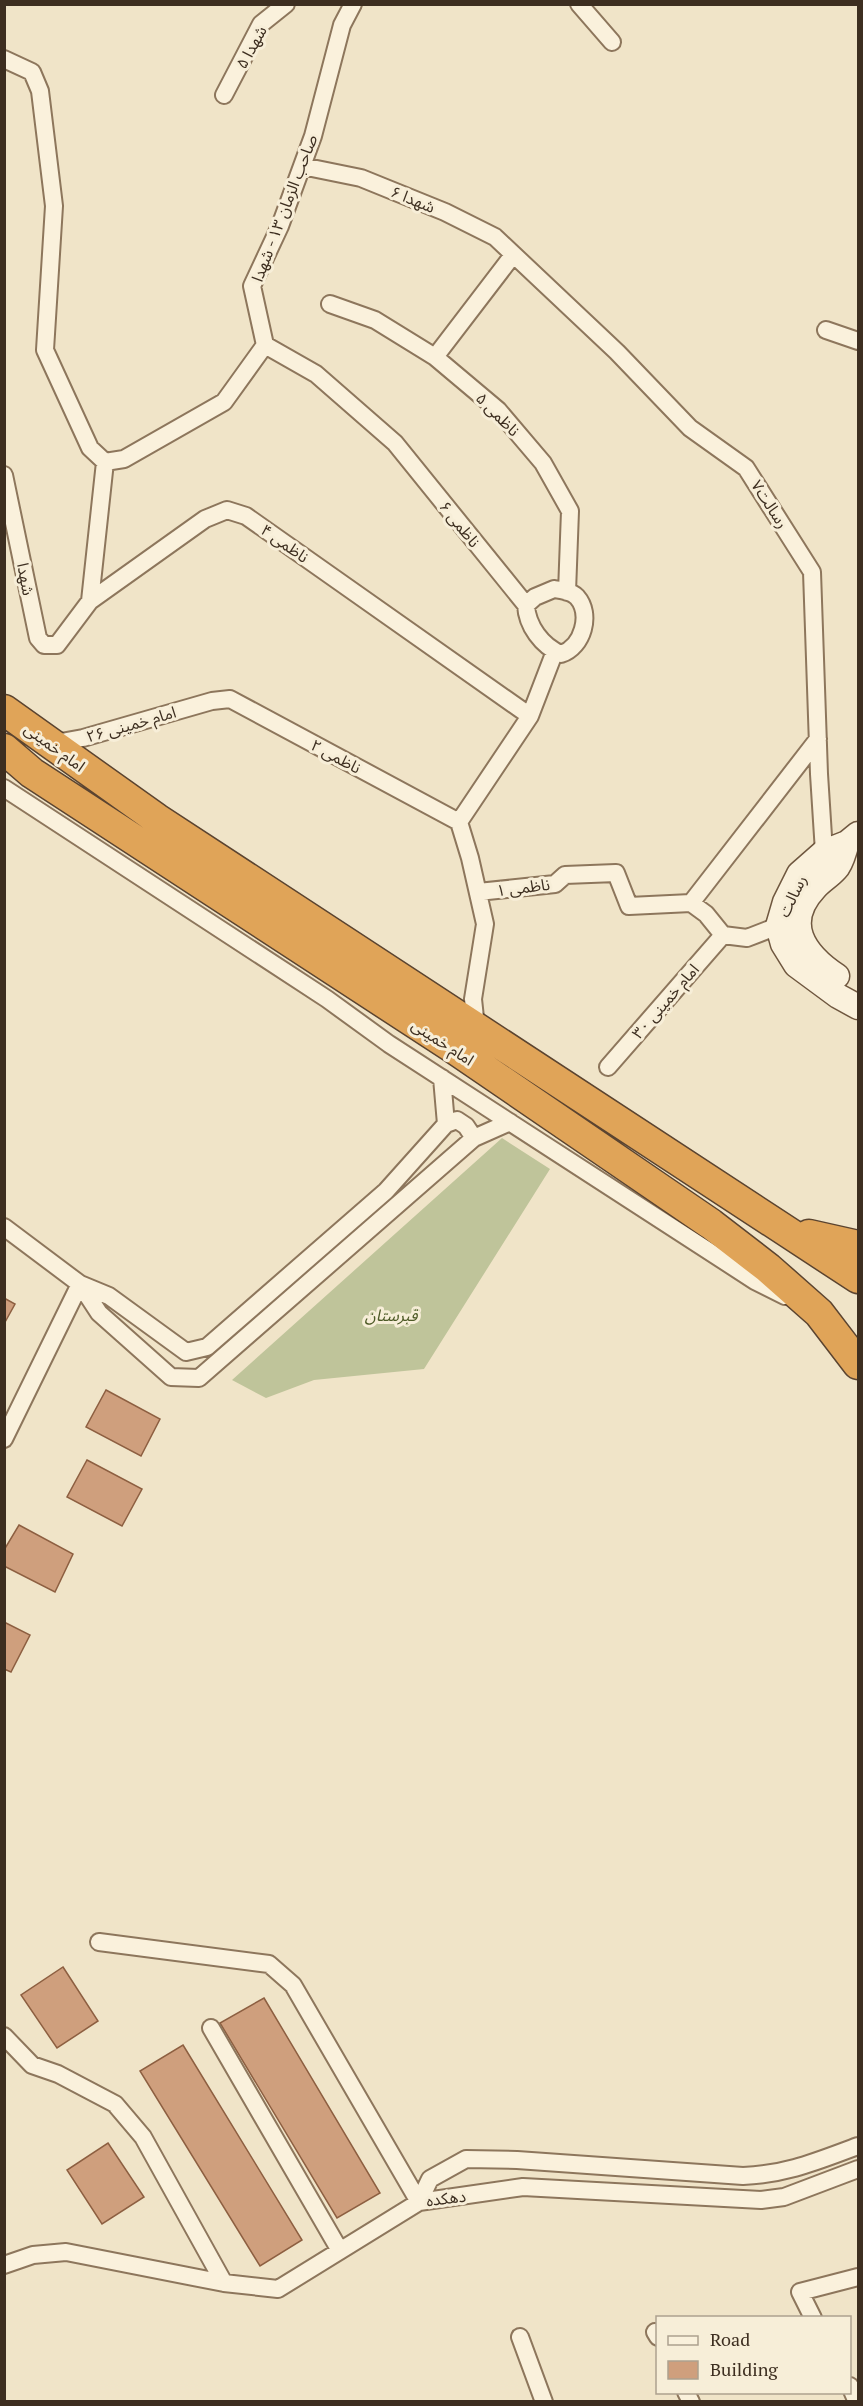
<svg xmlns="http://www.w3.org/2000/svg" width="863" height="2406" viewBox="0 0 863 2406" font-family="'PT Serif','Noto Sans Arabic',serif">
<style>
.cemetery{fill:#bfc49a}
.building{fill:#cf9f7d;stroke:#8d5f41;stroke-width:1.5}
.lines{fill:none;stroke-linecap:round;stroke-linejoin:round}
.street-casing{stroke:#8d765c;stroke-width:20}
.secondary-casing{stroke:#6f573f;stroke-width:27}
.highway-casing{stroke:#5b4430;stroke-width:33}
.street{stroke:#faf1dc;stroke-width:16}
.secondary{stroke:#faf1dc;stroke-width:24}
.highway{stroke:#e0a458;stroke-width:30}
.labels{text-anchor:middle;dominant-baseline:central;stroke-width:6;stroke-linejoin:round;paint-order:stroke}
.street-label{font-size:16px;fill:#3d2e20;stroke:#f7eed8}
.park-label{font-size:16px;font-style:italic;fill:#4d5a26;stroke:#f7eed8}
</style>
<rect width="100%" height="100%" fill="#f0e4c8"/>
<!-- cemetery -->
<path class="cemetery" d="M502,1138L550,1169L424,1369L314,1380L266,1398L232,1380Z"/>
<!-- building -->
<path class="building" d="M4,1298L15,1304L4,1324Z
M106,1390L160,1419L141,1456L86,1427Z
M87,1460L142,1489L122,1526L67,1497Z
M19,1525L73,1554L55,1592L4,1566V1550Z
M4,1622L30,1635L11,1672L4,1669Z
M63,1967L98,2021L57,2048L21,1995Z
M264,1998L380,2193L337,2218L220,2023Z
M183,2045L302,2240L260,2266L140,2071Z
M108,2143L144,2197L102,2224L67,2170Z"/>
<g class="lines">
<defs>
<path id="street" d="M579,4L612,42
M4,59L32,72L40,91L54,206L45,350L90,448L105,462L124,459L224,402L265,345
M224,95L261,24L286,4
M302,166L361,178L445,212L495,237L617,352L690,428L746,468L812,572L819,774L824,852
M330,304L375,320L435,357L498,410L543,463L570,511L567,592
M826,330L858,341
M265,345L316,374L395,443L526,605
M265,345L252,286L280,226L313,136L342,25L353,4
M435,357L513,255
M4,475L38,638L44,645H57L90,601L205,519L227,510L246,516L530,716
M554,589C562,590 571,591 577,597C592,614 583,647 561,654C542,646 527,626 526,605L535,597Z
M90,601L105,462
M50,744L83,738L212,701L230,699L459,822
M4,788L327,999L389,1044L755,1281L785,1296
M459,822L470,858L485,924L473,999L476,1027
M459,822L530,716L555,651
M478,892L555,884L565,875L616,873L629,906L691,903L706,914L723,935L747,938L778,926
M691,903L818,739
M608,1067L723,935
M446,1124L457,1120L466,1126L474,1138
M4,1227L80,1284L109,1296L186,1352L207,1347L386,1191L446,1124L442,1078
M80,1284L99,1313L171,1377L199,1378L474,1138L510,1122
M4,1439L80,1284
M99,1942L269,1964L293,1985L419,2202
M211,2028L339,2249
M4,2036L32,2065L58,2074L115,2104L143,2137L224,2283
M419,2202L430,2179L466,2159L517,2160L743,2176C788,2174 817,2161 858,2146
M4,2265L33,2255L66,2252L224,2283L278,2289L419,2202L523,2187L761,2200L784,2197L858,2169
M813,2318L800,2292L858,2277
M655,2332L658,2337
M520,2337L544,2402
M850,2386L857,2402
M686,2392L691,2402"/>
<path id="secondary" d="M858,834L847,843L824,852L799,874L785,902L778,926L783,944L796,965L838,996L858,1007
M837,976C804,954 782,923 815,888C821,881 830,876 836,869C842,863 844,851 847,843"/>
<path id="highway" d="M4,710L157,819L858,1278
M4,749L32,773L452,1047L711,1224L768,1268L819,1313L858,1364
M809,1235L858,1246"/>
</defs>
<!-- street casing -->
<use href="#street" class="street-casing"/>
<!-- secondary casing -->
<use href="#secondary" class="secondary-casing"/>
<!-- highway casing -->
<use href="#highway" class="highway-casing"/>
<!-- street -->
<use href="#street" class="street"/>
<!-- secondary -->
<use href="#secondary" class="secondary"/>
<!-- highway -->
<use href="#highway" class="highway"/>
</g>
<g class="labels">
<!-- street labels -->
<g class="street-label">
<text transform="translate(251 47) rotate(-61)">شهدا ۵</text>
<text transform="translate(413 199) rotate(22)">شهدا ۶</text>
<text transform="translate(284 208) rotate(-69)">صاحب الزمان ۱۳ - شهدا</text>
<text transform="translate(498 414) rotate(45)">ناظمی ۵</text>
<text transform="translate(770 504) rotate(57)">رسالت۷</text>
<text transform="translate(460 524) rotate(51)">ناظمی ۶</text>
<text transform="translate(285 543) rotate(35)">ناظمی ۴</text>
<text transform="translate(26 579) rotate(79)">شهدا</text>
<text transform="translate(131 724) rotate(-16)">امام خمینی ۲۶</text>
<text transform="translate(55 747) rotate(36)">امام خمینی</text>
<text transform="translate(336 756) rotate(28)">ناظمی ۲</text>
<text transform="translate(523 887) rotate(-7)">ناظمی ۱</text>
<text transform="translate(792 896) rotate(-64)">رسالت</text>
<text transform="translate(665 1001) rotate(-49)">امام خمینی ۳۰</text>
<text transform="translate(443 1042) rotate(33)">امام خمینی</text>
<text transform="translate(446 2198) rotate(-7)">دهکده</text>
</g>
<!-- park labels -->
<g class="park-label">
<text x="391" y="1315">قبرستان</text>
</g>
</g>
<!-- border -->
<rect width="863" height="2406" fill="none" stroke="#3d2e20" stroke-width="12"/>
<!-- legend -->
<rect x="656" y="2316" width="195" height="78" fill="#f7eed8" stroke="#ada18e" stroke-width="1.5"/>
<rect x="668" y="2336" width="30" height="9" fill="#faf1dc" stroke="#ada18e" stroke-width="1.5"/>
<text x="710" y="2346" font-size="18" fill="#3d2e20">Road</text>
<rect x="668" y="2361" width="30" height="18" fill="#cf9f7d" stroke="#ada18e" stroke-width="1.5"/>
<text x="710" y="2376" font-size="18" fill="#3d2e20">Building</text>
</svg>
